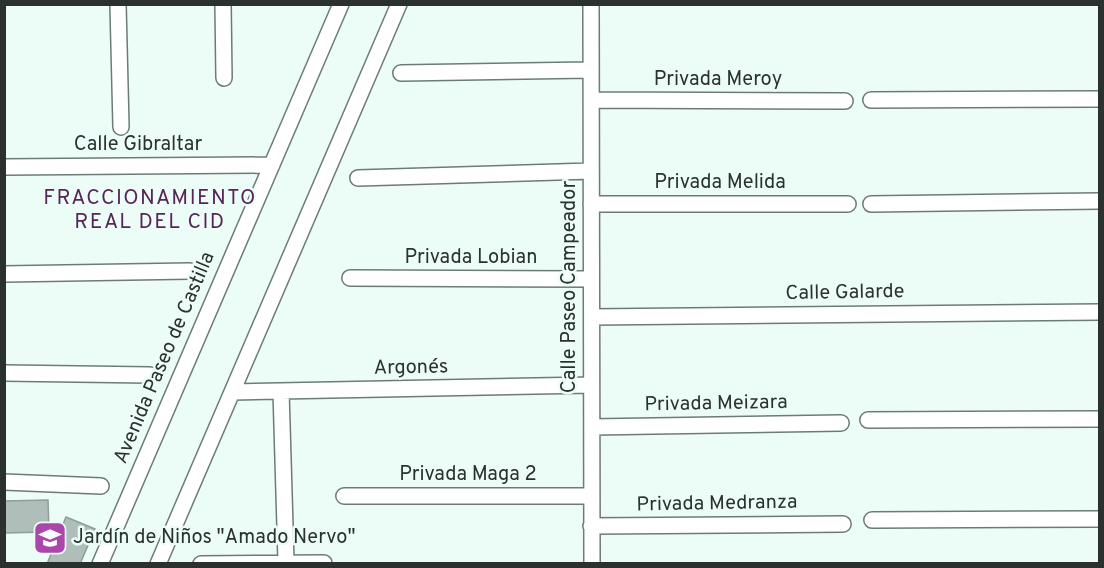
<svg xmlns="http://www.w3.org/2000/svg" width="1104" height="568" viewBox="0 0 1104 568" font-family="Overpass,sans-serif">
<style>
.building{fill:#b0beba;stroke:#909e9a;stroke-width:1.5}
.lines{fill:none;stroke-linecap:round;stroke-linejoin:round}
.minor-casing{stroke:#6d7b77;stroke-width:18}
.minor{stroke:#fff;stroke-width:15}
.labels{text-anchor:middle;dominant-baseline:central;stroke-width:5;stroke-linejoin:round;paint-order:stroke}
.street-label{font-size:20px;fill:#2b312f;stroke:#ecfcf7}
.poi-label{font-size:20px;fill:#2b312f;stroke:#ecfcf7;text-anchor:start}
.neighbourhood-label{font-size:21px;letter-spacing:1.5px;fill:#572657;stroke:#ecfcf7}
</style>
<rect width="100%" height="100%" fill="#ecfcf7"/>
<!-- building -->
<path class="building" d="M48,500L49,532L4,533V501Z
M66,517L95,529L80,564H47Z"/>
<g class="lines">
<defs>
<path id="minor" d="M118,4L121,127
M223,4L224,78
M591,4L592,564
M401,73L590,70
M591,100L845,101
M871,100L1100,99
M4,167L272,165
M358,178L591,171
M591,204H848
M871,204L1100,201
M4,274L190,271
M350,278L591,279
M592,317L1100,312
M4,373L150,375
M281,391L286,561
M233,392L591,385
M868,420L1100,419
M592,427L841,423
M4,482L101,486
M344,496H591
M872,520L1100,519
M591,526L843,524
M100,564L341,4
M158,564L399,4
M201,564L324,563"/>
</defs>
<!-- minor casing -->
<use href="#minor" class="minor-casing"/>
<!-- minor -->
<use href="#minor" class="minor"/>
</g>
<!-- icons -->
<defs>
<symbol id="school-square" viewBox="-11 -11 22 22"><rect x="-9" y="-9" width="18" height="18" rx="4" fill="#ab46ab" stroke="#ecfcf7"/><path d="M0-5L7-2L0 1L-7-2ZM-4 1L0 2.5L4 1V4Q0 6-4 4Z" fill="#fff"/></symbol>
</defs>
<g fill-rule="evenodd">
<use href="#school-square" x="31" y="519" width="38" height="38"/>
</g>
<g class="labels">
<!-- street labels -->
<g class="street-label">
<text x="718" y="80">Privada Meroy</text>
<text x="138" y="145">Calle Gibraltar</text>
<text x="720" y="183">Privada Melida</text>
<text x="471" y="258">Privada Lobian</text>
<text transform="translate(570 287) rotate(-90)">Calle Paseo Campeador</text>
<text transform="translate(845 293) rotate(-1)">Calle Galarde</text>
<text transform="translate(165 358) rotate(-67)">Avenida Paseo de Castilla</text>
<text transform="translate(411 368) rotate(-1)">Argonés</text>
<text transform="translate(716 404) rotate(-1)">Privada Meizara</text>
<text x="468" y="475">Privada Maga 2</text>
<text transform="translate(717 504) rotate(-1)">Privada Medranza</text>
</g>
<!-- poi labels -->
<g class="poi-label">
<text x="73" y="538">Jardín de Niños "Amado Nervo"</text>
</g>
<!-- neighbourhood labels -->
<g class="neighbourhood-label">
<text x="150" y="198">FRACCIONAMIENTO<tspan x="150" dy="24">REAL DEL CID</tspan></text>
</g>
</g>
<!-- border -->
<rect width="1104" height="568" fill="none" stroke="#2b312f" stroke-width="12"/>
</svg>
